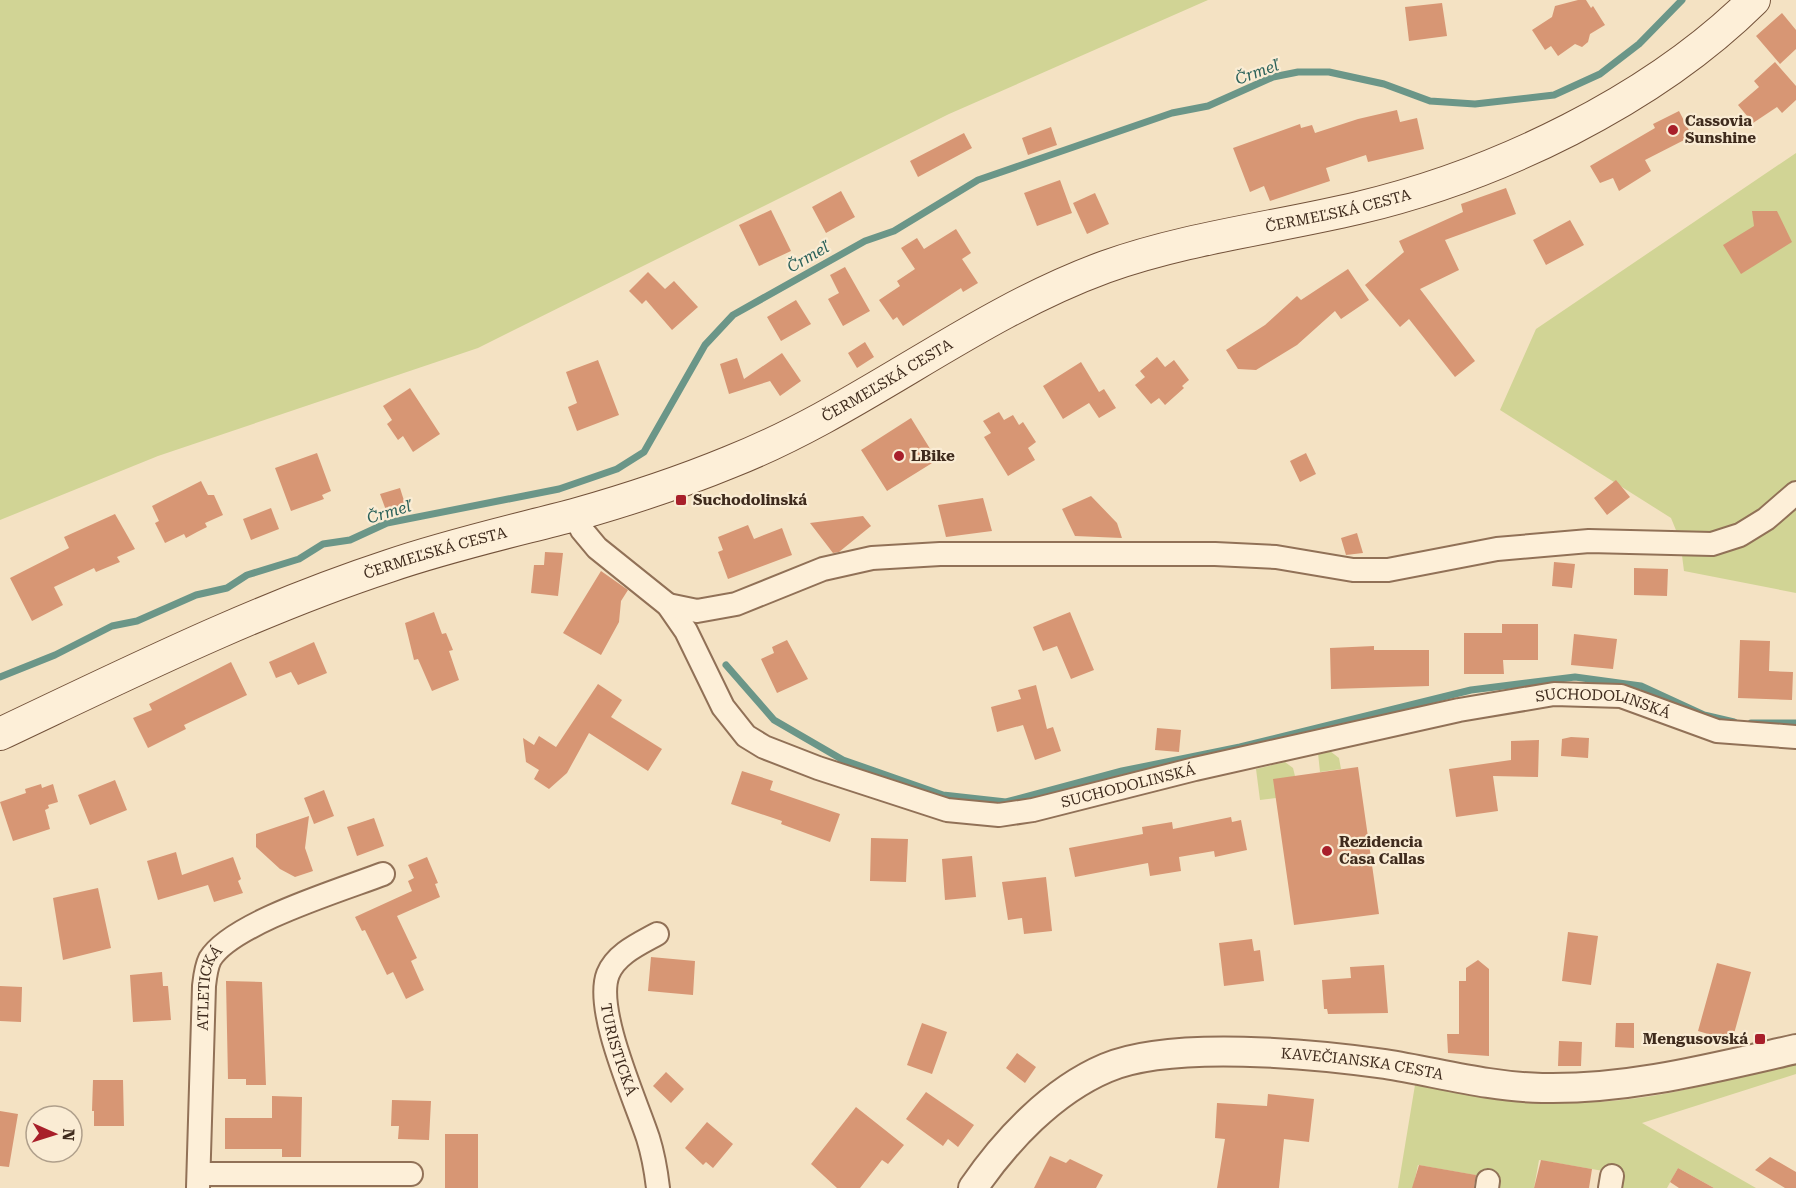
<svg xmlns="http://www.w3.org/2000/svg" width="1796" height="1188" viewBox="0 0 1796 1188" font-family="'Roboto Serif',serif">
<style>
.green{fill:#d1d495}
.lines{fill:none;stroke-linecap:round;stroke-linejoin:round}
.stream{stroke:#6b9688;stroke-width:7}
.building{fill:#d79674}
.minor-casing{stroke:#917157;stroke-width:26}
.tertiary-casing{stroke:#917157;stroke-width:32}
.secondary-casing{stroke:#73523a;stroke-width:34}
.minor{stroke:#fdefd8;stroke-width:22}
.tertiary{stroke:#fdefd8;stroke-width:28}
.secondary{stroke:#fdefd8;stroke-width:32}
.poi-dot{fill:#a81f2a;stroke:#faecd4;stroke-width:2}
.labels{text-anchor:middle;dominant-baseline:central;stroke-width:4.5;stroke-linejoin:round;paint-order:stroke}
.poi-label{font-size:15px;font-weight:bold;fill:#3f2b1d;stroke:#faecd4;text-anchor:start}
.street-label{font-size:15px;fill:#3f2b1d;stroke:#faecd4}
.water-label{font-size:16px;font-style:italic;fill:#2a6159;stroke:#faecd4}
</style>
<rect width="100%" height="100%" fill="#f4e2c3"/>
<!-- green -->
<path class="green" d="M0,0H1208L949,114L478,348L158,456L0,520Z
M1796,153V593L1684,571L1680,540L1671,518L1500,410L1536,329Z
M1330,751L1339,758L1341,769L1320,772L1318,753Z
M1285,762L1293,768L1295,776L1276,798L1260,800L1256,769Z
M1796,1063V1074L1642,1123L1756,1188H1714L1678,1168L1667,1188H1619L1621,1174L1539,1160L1534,1188H1496L1498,1179L1418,1165L1413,1188H1398L1415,1085C1474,1091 1535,1103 1593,1102C1661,1100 1730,1078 1796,1063Z"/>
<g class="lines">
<!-- stream -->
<path class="stream" d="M726,665L774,720L843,760L943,795L1006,802L1122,771L1240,747L1471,690L1575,677L1641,686L1704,715L1734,722
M0,677L55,655L112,626L137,621L196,595L227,588L247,575L299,559L323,544L350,540L387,523L559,489L617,469L644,452L705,345L733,315L865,241L894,231L978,180L1172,113L1208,106L1273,77L1298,72H1329L1384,84L1430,101L1475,104L1554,95L1600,74L1639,44L1682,0
M1751,723H1796"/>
</g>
<!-- building -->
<path class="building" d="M1578,0H1586L1591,8L1593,6L1605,25L1590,34L1588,42L1582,47L1575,44L1558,56L1551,46L1545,50L1532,30L1552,17L1555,6Z
M1442,3L1447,36L1409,41L1405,7Z
M1782,13L1796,30V49L1780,64L1756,36Z
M1775,62L1796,86V100L1782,113L1777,107L1753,123L1738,105L1759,87L1754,81Z
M1397,110L1400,122L1417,118L1424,149L1368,162L1366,155L1326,168L1330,181L1270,201L1264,186L1250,192L1233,148L1300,124L1301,128L1312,125L1315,133L1358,119Z
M1679,111L1692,136L1645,160L1651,171L1619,191L1613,178L1600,183L1590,166L1655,128L1653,124Z
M1051,127L1057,145L1028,155L1022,138Z
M964,133L972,148L918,177L910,161Z
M1060,180L1072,213L1037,226L1024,193Z
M1506,188L1516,214L1445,240L1459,270L1420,289L1475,361L1455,377L1409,319L1400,327L1365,285L1404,252L1399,241L1463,212L1461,204Z
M841,191L855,217L826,233L812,207Z
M1095,193L1109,224L1087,234L1073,203Z
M771,210L791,251L759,266L739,225Z
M1752,211H1777L1792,242L1741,274L1723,245L1754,226Z
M1570,220L1584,245L1546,265L1533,240Z
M956,229L971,253L962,259L978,283L963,292L961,288L903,326L897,317L893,320L879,300L900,286L897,281L915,269L901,248L917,238L924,249Z
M845,267L870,311L843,326L828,299L839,293L830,275Z
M1348,269L1369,300L1341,319L1335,311L1297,345L1256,370L1238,369L1226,350L1265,325L1297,296L1301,300Z
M648,272L665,289L674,281L698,307L672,330L646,300L642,304L629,291Z
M796,300L811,324L781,341L767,317Z
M865,342L874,357L857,368L848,353Z
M782,353L801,381L780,396L770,381L729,394L720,364L737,358L744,379Z
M1157,357L1165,367L1174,360L1189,380L1182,386L1184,388L1165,405L1159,398L1151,404L1135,385L1145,377L1140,371Z
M598,360L619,415L577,431L568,407L577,403L566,372Z
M1081,362L1099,392L1104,389L1116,408L1099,418L1089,403L1063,419L1043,386Z
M410,388L440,434L413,452L403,436L398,440L387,424L392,420L383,406Z
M999,412L1004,420L1013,415L1019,425L1023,422L1036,442L1028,448L1035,460L1008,476L984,437L991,433L983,421Z
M911,418L937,460L887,491L861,450Z
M317,453L331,491L322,495L324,499L291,511L275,468Z
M1306,453L1316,474L1300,482L1290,461Z
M1616,480L1630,497L1607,515L1594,498Z
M201,481L208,495H214L223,515L205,523L207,527L197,532L186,538L184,534L165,543L155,523L159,521L152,506Z
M400,488L406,507L387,513L380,494Z
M1091,496L1117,523L1122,538L1075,536L1062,509Z
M983,498L992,531L946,537L938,505Z
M271,508L279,529L251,540L243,519Z
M115,514L135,549L117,557L120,562L96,572L94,568L54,587L63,605L32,621L10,578L69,548L64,537Z
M863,516L871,526L839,552L833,553L810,523Z
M748,525L754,539L782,528L792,555L728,579L718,552L723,550L718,537Z
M1357,533L1363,553L1346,555L1341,538Z
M545,552L563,553L558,596L531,593L534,565H544Z
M1554,562L1575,564L1572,588L1552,586Z
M1634,568L1668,569L1667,596L1634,595Z
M601,571L628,590L621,601L619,622L601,655L563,633Z
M434,612L442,634L446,633L453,650L449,651L459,680L432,691L418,659L414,660L405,623Z
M1070,612L1094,670L1071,679L1057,646L1043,651L1033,627Z
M1502,624H1538V660H1503L1504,674H1464V633H1502Z
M1574,634L1617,639L1613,669L1571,665Z
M787,640L808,679L777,693L761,659L774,653L772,647Z
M1740,640L1770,641L1769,671L1793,672L1792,700L1738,698Z
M314,642L327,673L298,685L291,672L276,678L269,662Z
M1374,646V650H1429V686L1331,689L1330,648Z
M231,662L247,695L184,725L186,729L148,748L133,718L152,710L149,704Z
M598,684L622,700L611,717L662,749L648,771L589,733L567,773L549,789L534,779L539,770L526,762L523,738L534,745L539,736L556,747Z
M1036,685L1047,729L1053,727L1061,751L1035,760L1023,725L997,732L991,707L1021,699L1018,690Z
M1157,728L1181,730L1179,752L1155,750Z
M1571,737L1589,738L1588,758L1561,756L1562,739Z
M1539,740L1538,777L1493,776L1498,811L1456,817L1449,769L1511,760V741Z
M1358,767L1379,914L1294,925L1273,779Z
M742,771L773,781L770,790L840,814L830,842L781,824L782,821L731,804Z
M115,780L127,810L90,825L78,795Z
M41,784L42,788L53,784L58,802L48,805L49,808L45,810L50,829L13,841L0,802L26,793L25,789Z
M324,790L334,816L314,824L304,798Z
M309,816L305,848L313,871L295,877L280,869L256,847V834Z
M1231,817L1232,822L1241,820L1247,850L1215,857L1214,851L1179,857L1181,871L1150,876L1148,863L1075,877L1069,848L1143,834L1142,827L1172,822L1173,829Z
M374,818L384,846L357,856L347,827Z
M871,838L908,839L906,882L870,881Z
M176,852L182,875L233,857L241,879L238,881L243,893L214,902L208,885L158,900L147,861Z
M972,856L976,897L945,900L942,859Z
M427,857L438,883L435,884L440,897L397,916L417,958L411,961L424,990L406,999L393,972L387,975L365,930L362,931L355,917L412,891L408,881L414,878L408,865Z
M1046,877L1052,931L1024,934L1022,918L1008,920L1002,882Z
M98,888L111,948L63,960L53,898Z
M1568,932L1598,936L1591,985L1562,981Z
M1252,939L1254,951L1260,950L1264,981L1224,986L1219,943Z
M651,957L695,961L693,995L648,991Z
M1478,960L1489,969V1056L1448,1053L1447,1034H1459V981H1466V968Z
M1717,963L1751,972L1732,1041L1698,1031Z
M1384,965L1388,1013L1328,1014L1327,1009H1324L1322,980L1351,978L1350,967Z
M162,972L163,986H168L171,1020L133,1022L130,975Z
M226,981L262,982L266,1085H246V1079H228Z
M0,986L22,987L21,1022L0,1021Z
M922,1023L947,1032L932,1074L907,1065Z
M1616,1023H1634V1048L1615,1047Z
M1559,1041L1582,1042L1581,1066H1558Z
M1017,1053L1036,1067L1025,1083L1006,1068Z
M666,1072L684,1089L671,1103L653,1086Z
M93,1080H123L124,1126H94V1111H92Z
M926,1092L974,1125L958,1147L948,1139L943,1146L906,1119Z
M1268,1094L1314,1099L1309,1142L1284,1139L1279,1188H1217L1225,1139L1215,1138L1217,1103L1267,1106Z
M272,1096L302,1097L301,1157H282V1149H225V1118H272Z
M392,1100L431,1101L429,1140L398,1139L399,1126H391Z
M856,1107L904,1145L888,1164L882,1160L860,1188H837L811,1164Z
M0,1111L18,1114L9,1167L0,1166Z
M707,1122L733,1144L713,1168L706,1162L703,1165L685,1148Z
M445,1134H478V1188H445Z
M1050,1156L1066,1163L1070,1159L1103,1175L1096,1188H1034Z
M1770,1157L1796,1172V1188H1785L1755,1170Z
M1541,1160L1592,1169L1589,1188H1534Z
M1419,1165L1476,1175L1474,1188H1412Z
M1678,1168L1714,1188H1679L1670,1182Z"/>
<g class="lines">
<defs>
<g id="minor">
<path id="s1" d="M574,515L582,530L597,548L668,605L686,631L723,707L746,736L764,747L818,768L947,810L999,815L1033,810L1195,769L1459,710L1554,694L1621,696L1717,731L1796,737"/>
<path d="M668,605L697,611L736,604L823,569L872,558L940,554H1215L1276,557L1353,570H1388L1497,549L1589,541L1712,544L1740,535L1766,519L1796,493"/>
<path id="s2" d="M657,934C639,944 616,954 608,974C594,1010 636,1101 648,1138C653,1154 656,1171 658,1188"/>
<path d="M199,1174H411"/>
<path id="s3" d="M198,1188L204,986C205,977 206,967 210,959C232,923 341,890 383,874"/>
<path d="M1487,1188L1488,1181"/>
<path d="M1610,1188L1612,1176"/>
</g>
<g id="tertiary">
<path id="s4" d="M973,1188C1006,1140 1052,1091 1106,1068C1171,1040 1314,1054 1385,1064C1436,1072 1489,1087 1542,1088C1628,1090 1712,1068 1796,1049"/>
</g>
<g id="secondary">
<path id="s5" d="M0,734C127,674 255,610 389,566C450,545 513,531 574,515C627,500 679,483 730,462C862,410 971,316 1105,267C1186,238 1273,228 1358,208C1497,175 1652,101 1754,0"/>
</g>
</defs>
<!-- minor casing -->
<use href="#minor" class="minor-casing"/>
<!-- tertiary casing -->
<use href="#tertiary" class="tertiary-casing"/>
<!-- secondary casing -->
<use href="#secondary" class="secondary-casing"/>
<!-- minor -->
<use href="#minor" class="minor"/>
<!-- tertiary -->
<use href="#tertiary" class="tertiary"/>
<!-- secondary -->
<use href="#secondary" class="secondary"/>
</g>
<!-- markers -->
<g class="poi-dot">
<circle cx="1673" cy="130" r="6"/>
<circle cx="899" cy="456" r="6"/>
<rect x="675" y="494" width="12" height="12" rx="3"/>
<circle cx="1327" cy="851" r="6"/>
<rect x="1754" y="1033" width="12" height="12" rx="3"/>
</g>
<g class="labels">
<!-- poi labels -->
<g class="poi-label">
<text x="1685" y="121">Cassovia<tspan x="1685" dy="17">Sunshine</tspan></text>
<text x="911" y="456">LBike</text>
<text x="693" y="500">Suchodolinská</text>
<text x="1339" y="842">Rezidencia<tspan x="1339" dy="17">Casa Callas</tspan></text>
<text x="1748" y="1039" text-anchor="end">Mengusovská</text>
</g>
<!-- street labels -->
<g class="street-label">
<text stroke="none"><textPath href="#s5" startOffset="1444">ČERMEĽSKÁ CESTA</textPath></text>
<text stroke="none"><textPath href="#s5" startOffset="958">ČERMEĽSKÁ CESTA</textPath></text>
<text stroke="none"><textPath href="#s5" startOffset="472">ČERMEĽSKÁ CESTA</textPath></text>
<text stroke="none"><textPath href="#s1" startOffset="1170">SUCHODOLINSKÁ</textPath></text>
<text stroke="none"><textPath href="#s1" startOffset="684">SUCHODOLINSKÁ</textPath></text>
<text stroke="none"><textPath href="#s3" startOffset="201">ATLETICKÁ</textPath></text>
<text stroke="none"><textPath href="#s2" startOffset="142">TURISTICKÁ</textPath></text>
<text stroke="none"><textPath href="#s4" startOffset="440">KAVEČIANSKA CESTA</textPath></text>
</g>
<!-- water labels -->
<g class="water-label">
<text transform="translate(1257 72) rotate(-20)">Črmeľ</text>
<text transform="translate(808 257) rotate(-30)">Črmeľ</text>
<text transform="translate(389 512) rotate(-17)">Črmeľ</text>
</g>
</g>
<!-- north arrow -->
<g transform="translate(54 1134) rotate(93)"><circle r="28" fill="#faecd4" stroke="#af9f8b" stroke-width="1.5"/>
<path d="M0-4.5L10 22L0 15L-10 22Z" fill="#a81f2a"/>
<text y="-9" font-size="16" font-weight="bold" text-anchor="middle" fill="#3f2b1d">N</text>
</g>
</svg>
